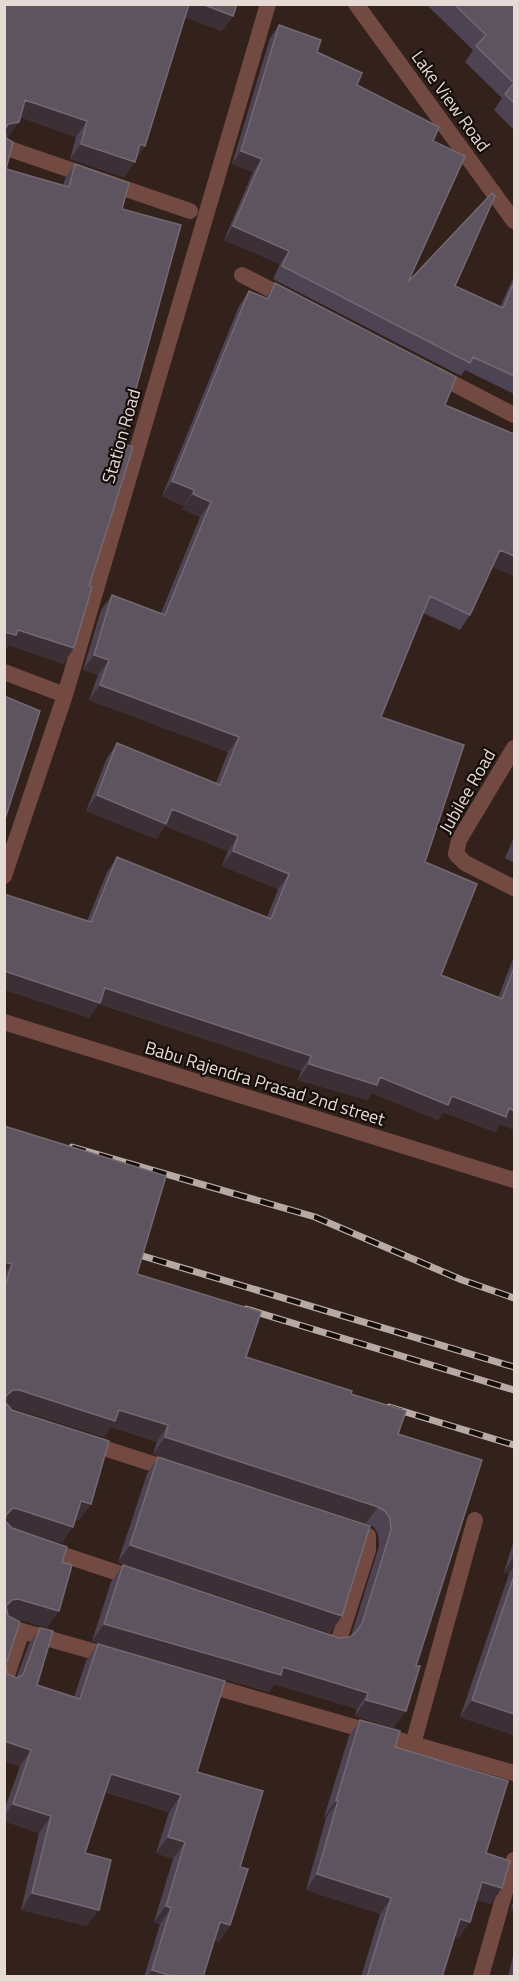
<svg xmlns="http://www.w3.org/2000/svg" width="519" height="1981" viewBox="0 0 519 1981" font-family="'Titillium Web',sans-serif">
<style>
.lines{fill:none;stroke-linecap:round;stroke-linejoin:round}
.minor{stroke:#734a41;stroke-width:16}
.tertiary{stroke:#734a41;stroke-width:16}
.rail-casing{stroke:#b7a9a4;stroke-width:7}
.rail{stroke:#150d0a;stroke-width:4.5;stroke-dasharray:14;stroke-linecap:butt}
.wall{fill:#4d4352}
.shaded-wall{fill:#3c2f36}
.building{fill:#5e5460;stroke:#736972;stroke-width:1.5}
.labels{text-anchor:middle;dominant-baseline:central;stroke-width:4.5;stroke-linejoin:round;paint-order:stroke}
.street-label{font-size:18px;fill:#e6dad5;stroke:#150d0a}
</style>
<rect width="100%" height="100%" fill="#33211b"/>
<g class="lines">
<!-- minor -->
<path class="minor" d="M4,147L190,211
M242,275L289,299
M435,374L514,415
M4,672L65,695
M514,748L459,840L456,854L465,863L514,888
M4,876L65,695L268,4
M4,1022L514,1180
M85,1442L175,1471
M4,1535L139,1580
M4,1626L113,1657
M323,1641L336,1643L339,1640L368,1550V1536L347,1528
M201,1683L514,1773
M4,1684L22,1631
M413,1744L475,1520
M481,1976L514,1860"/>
<!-- tertiary -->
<path class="tertiary" d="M356,4L514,221"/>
<defs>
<path id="rail" d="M72,1147L315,1217L462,1280L514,1298
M126,1251L514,1367
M246,1309L514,1390
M389,1407L514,1445"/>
</defs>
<!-- rail casing -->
<use href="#rail" class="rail-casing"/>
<!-- rail -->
<use href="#rail" class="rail"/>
</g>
<!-- wall -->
<path class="wall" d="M4,4L233,16L222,31L185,17L145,146L124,177L70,159L76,137L20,117L8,137L6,138V169L63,185L65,179L75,164L122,209L121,443L89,586L74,648L63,664L9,645L4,650Z
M426,4H514V130L494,110L502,98L465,62L473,50Z
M279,25L317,52L357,85L433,141L408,282L455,286L500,307L514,276V394L465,370L461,376L273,279L280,264L224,240L253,172L232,164L270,38Z
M275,283L445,405L514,576L492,566L470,615L460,630L423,613L381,717L425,862L441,975L498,998L514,956V1130L500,1124L495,1132L443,1112L438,1120L372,1093L367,1100L298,1080L301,1071L99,1004L89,1018L87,921L107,872L117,857L267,917L278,889L222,866L228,851L165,826L156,839L86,811L107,758L117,743L216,783L228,752L89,700L98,675L83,670L101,610L112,595L161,613L200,517L182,509L184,506L162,496L239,306L249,291L265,298Z
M514,837V863L505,858Z
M4,1126L137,1274L246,1357L351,1394L398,1434L394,1728L355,1716L357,1709L274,1684L269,1692L92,1641L111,1582L123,1565L339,1638L350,1637L351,1636L379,1546L378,1534L374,1527L366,1523L153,1454L157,1442L111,1427L104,1437L10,1407L91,1504L79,1520L76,1519L62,1543L9,1526L12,1528L62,1562L47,1628L8,1616L6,1664L7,1674L16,1678L29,1644L40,1628L37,1685L74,1697L86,1661L98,1644L197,1772L240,1867L230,1925L219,1942L214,1940L203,1977H144L160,1924L154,1922L173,1859L156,1853L169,1812L105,1792L85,1853L87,1926L21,1910L39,1833L4,1821V1811L20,1766L4,1761Z
M158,1457L342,1616L330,1633L118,1562L147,1474Z
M514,1540V1735L460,1717L509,1574L504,1572Z
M360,1720L395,1747L486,1853L491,1904L477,1900L459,1938L454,1937L442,1977H361L380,1914L306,1890L326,1818L324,1817L349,1736Z
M514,1897V1911L511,1910Z
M514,1952V1977H508Z"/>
<!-- shaded-wall -->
<path class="shaded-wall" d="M188,4H202L233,16L222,31L181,16Z
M25,100L87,121L76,137L14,115Z
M19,122L8,137L4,138V129L8,124Z
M81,144L135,162L124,177L70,159Z
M140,144L145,146L135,161Z
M241,151L262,159L253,172L232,164Z
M233,226L289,251L280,264L224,240Z
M172,481L194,490L184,506L162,496Z
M193,494L211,502L200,517L182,509Z
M500,550L514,556V576L489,565Z
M18,630L74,648L63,664L9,645L4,650V632Z
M94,655L109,660L98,675L83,670Z
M100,685L239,737L228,752L89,700Z
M97,795L172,809L238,836L228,851L165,826L156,839L86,811Z
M233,851L289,874L278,889L222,866Z
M4,971L105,988L311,1056L301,1071L99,1004L89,1018L4,990Z
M309,1064L380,1077L452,1096L509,1108L514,1111V1130L500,1124L495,1132L443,1112L438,1120L372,1093L367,1100L298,1080Z
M4,1262L12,1264L4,1275Z
M13,1390H19L119,1410L168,1425L157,1442L111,1427L104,1437L7,1406H4L6,1396Z
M165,1437L378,1507L366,1523L153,1454Z
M81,1501L91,1504L79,1520L70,1518Z
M13,1508L18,1509L73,1527L62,1543L7,1525L4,1517Z
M130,1545L342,1616L330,1633L118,1562Z
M514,1556V1566L509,1574L504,1572Z
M18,1599L59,1611L47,1628L6,1616L4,1608L12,1600Z
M104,1624L283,1667L368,1693L357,1709L274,1684L269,1692L92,1641Z
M366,1700L406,1711L394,1728L355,1716Z
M472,1700L514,1714V1735L460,1717Z
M4,1741L31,1750L20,1766L4,1761Z
M111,1774L181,1795L169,1812L100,1790Z
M336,1801H338L326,1818L324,1817Z
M13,1804L51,1816L39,1833L4,1821V1816Z
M168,1837L185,1842L173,1859L156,1853Z
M317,1874L391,1898L380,1914L306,1890Z
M482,1882L502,1888L491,1904L471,1898Z
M32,1893L99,1910L87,1926L21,1910Z
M514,1905V1911L511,1910Z
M166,1906L171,1908L160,1924L154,1922Z
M460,1919L470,1922L459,1938L448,1935Z
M220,1922L230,1925L219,1942L208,1939Z
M152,1970L175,1977H148Z"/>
<!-- building -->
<path class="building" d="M4,4H189L145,146L140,144L135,162L81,144L87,121L25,100L19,122L8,124L5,129L6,138L13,142L6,169L69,187L75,164L129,183L122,209L181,225L121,443L133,447L89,586L92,587L74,648L18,630L16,635L4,632Z
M202,4H237L233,16Z
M454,4H514V83L476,46L486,35Z
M279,25L321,40L317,52L362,73L357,85L439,127L433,141L465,156L408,282L492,193L495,196L455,286L503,308L514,282V376L473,357L470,363L282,266L289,251L233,226L262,159L241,151Z
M514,83V103L505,94Z
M275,283L456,377L445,405L514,434V556L500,550L470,615L430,596L381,717L464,745L425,862L477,884L441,975L502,999L514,968V1111L509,1108L506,1117L452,1096L448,1105L380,1077L377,1085L309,1064L311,1056L105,988L100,1003L4,971V894L91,922L117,857L271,919L289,874L233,851L238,836L172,809L166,824L97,795L117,743L220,785L239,737L100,685L109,660L94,655L112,595L165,615L211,502L193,494L194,490L172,481L249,291L268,299Z
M4,696L40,711L4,822Z
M4,1126L166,1176L137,1274L261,1312L246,1357L352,1391L351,1394L406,1411L398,1434L482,1460L416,1666H420L406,1711L366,1700L368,1693L283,1667L281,1675L104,1624L123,1565L339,1638L350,1637L356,1632L362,1624L391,1530L390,1518L385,1511L378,1507L165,1437L168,1425L119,1410L115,1421L19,1390H13L6,1396L5,1402L12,1410L109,1441L91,1504L81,1501L73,1527L18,1509L13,1508L6,1515L5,1521L12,1528L67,1547L62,1562L72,1565L59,1611L18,1599L12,1600L6,1606L8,1616L20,1622L6,1664L7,1674L17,1678L23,1675L40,1628L53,1631L37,1685L80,1699L98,1644L225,1681L197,1772L263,1791L240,1867L248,1869L230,1925L220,1922L203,1977H175L152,1970L171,1908L166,1906L185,1842L168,1837L181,1795L111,1774L85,1853L111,1860L99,1910L32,1893L51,1816L13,1804L31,1750L4,1741V1289L12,1264L4,1262Z
M158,1457L370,1526L342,1616L130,1545Z
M514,1576V1714L472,1700Z
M360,1720L400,1731L395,1747L508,1781L486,1853L510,1861L502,1888L482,1882L470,1922L460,1919L442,1977H367L391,1898L317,1874L338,1801H336Z"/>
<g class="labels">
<!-- street labels -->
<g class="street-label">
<text transform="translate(451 101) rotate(54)">Lake View Road</text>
<text transform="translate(121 436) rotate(-74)">Station Road</text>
<text transform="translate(467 791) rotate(-60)">Jubilee Road</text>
<text transform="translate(265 1083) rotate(17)">Babu Rajendra Prasad 2nd street</text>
</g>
</g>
<!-- border -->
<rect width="519" height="1981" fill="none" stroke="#e6dad5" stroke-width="12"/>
</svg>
